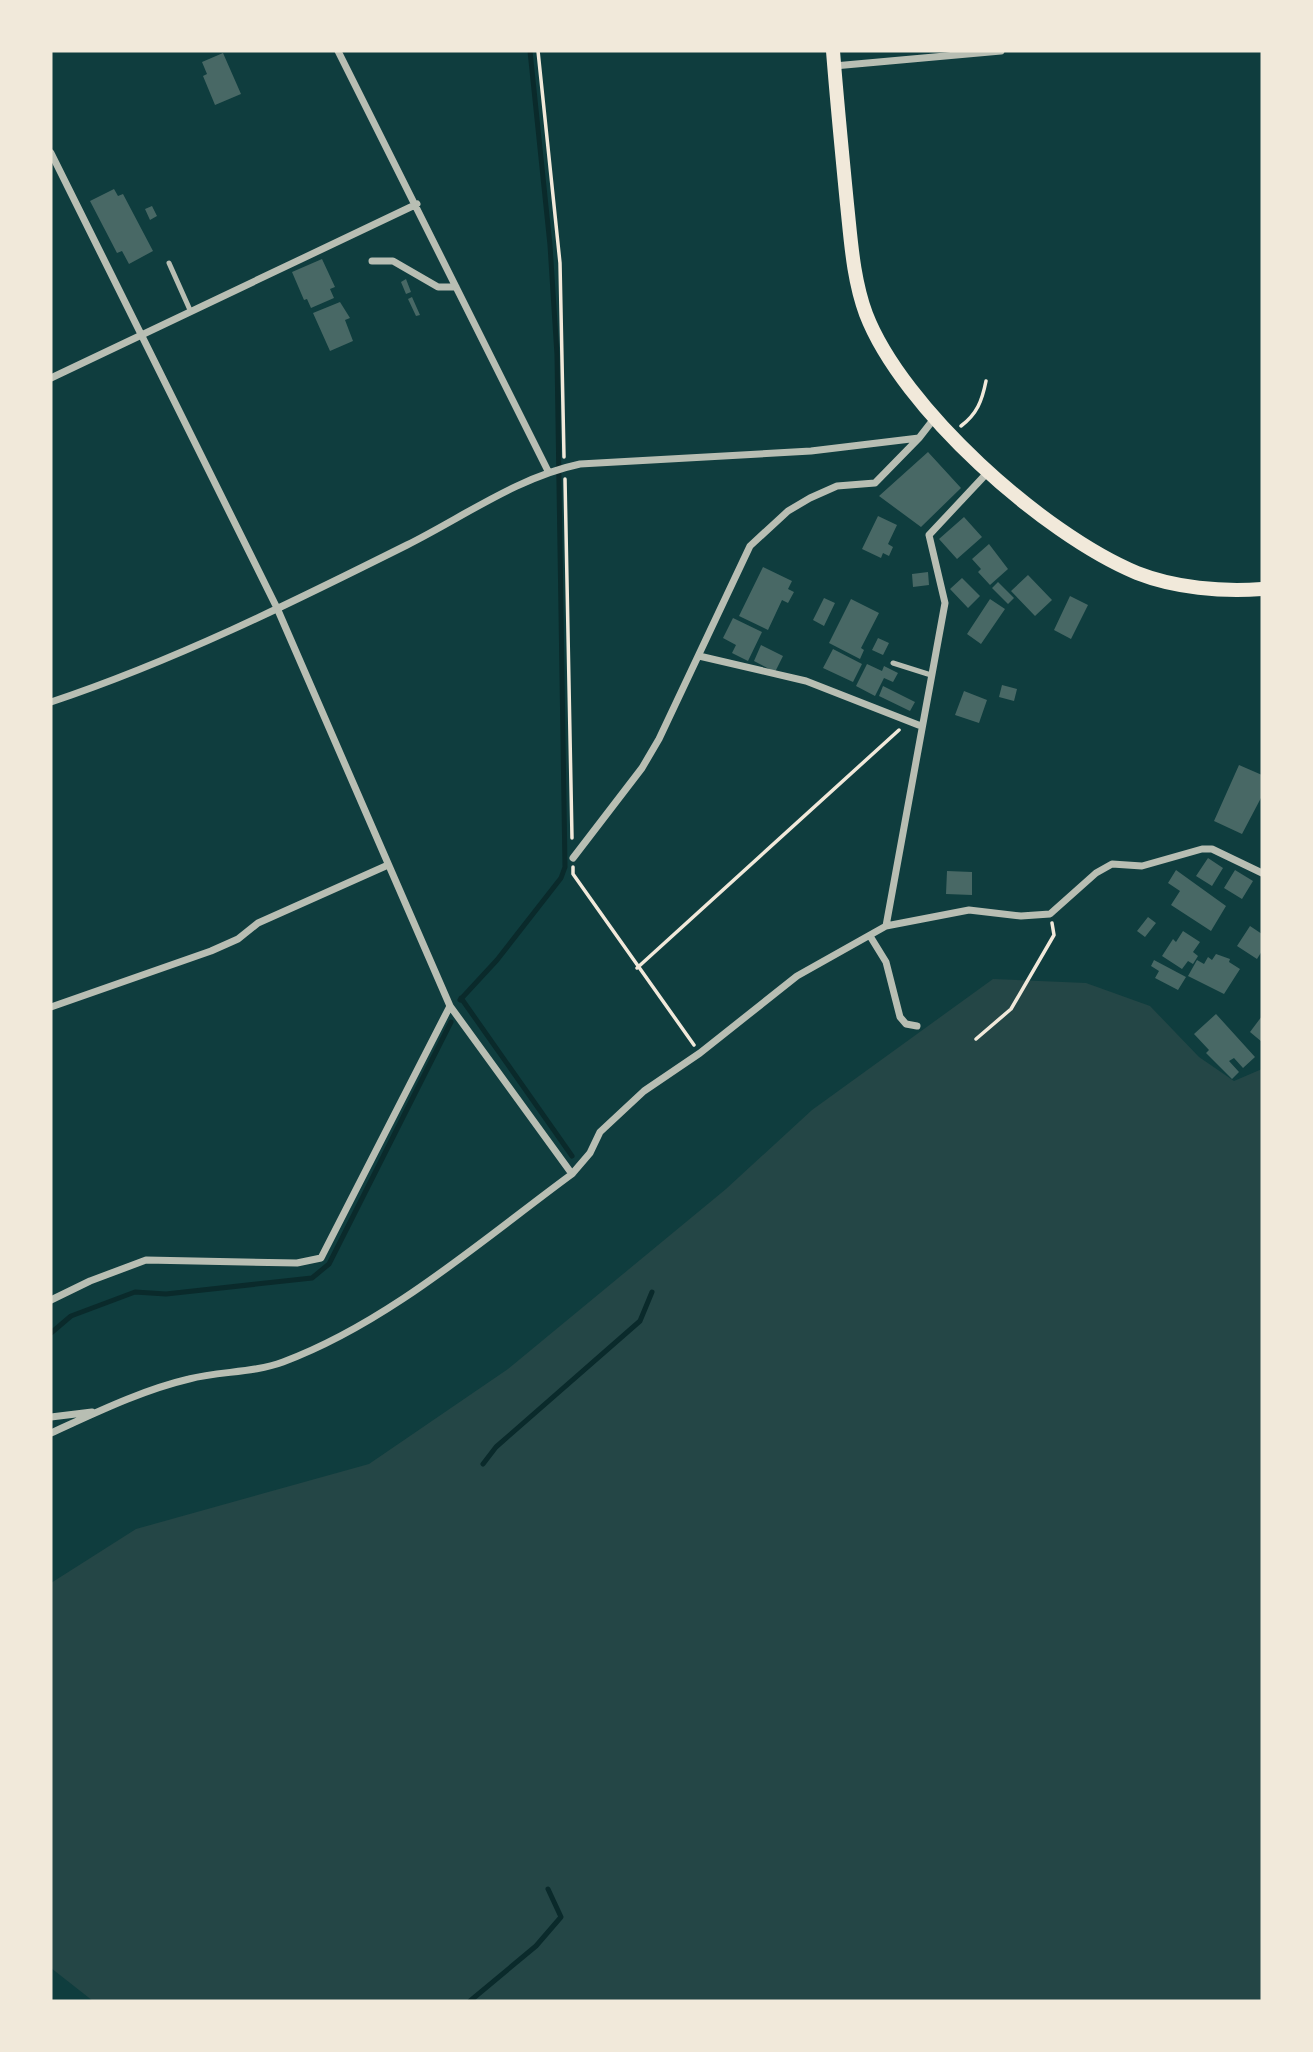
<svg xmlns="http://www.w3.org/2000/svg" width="1313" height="2052" viewBox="0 0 1313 2052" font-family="'Fira Sans Condensed',sans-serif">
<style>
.green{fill:#244646}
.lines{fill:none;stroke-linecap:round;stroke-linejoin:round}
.stream{stroke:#0a2a2b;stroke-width:5}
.building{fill:#486865}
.path{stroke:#f1e9da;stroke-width:3.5}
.service{stroke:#b8beb3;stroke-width:5}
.minor{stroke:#b8beb3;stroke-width:7}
.secondary{stroke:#f1e9da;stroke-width:14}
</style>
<rect width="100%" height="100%" fill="#0f3d3e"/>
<!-- green -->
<path class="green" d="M993,979L1086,983L1150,1006L1199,1057L1234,1081L1262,1069V2001H93L51,1968V1583L136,1529L369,1464L508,1369L726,1189L812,1110Z"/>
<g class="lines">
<!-- stream -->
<path class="stream" d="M461,998L572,1156
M460,1000L497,960L561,878L565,867L557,355L550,245L530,51
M51,1333L71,1316L135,1292L166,1294L312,1278L329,1264L451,1022
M483,1464L496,1447L640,1321L652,1292
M470,2001L536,1946L561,1917L548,1889"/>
</g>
<!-- building -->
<path class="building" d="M223,53L241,94L215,105L203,76L207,74L202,62Z
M114,189L118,196L123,194L153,251L129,264L122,251L117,253L90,201Z
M152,206L157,216L150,220L145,209Z
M322,259L335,287L330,289L334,298L311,308L307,299L304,300L292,272Z
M406,279L411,292L406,294L401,282Z
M412,297L420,315L416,316L408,299Z
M340,302L350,318L345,320L353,341L330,351L313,313Z
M928,452L961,488L921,527L879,496Z
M878,516L897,525L888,544L893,547L889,556L883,553L881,558L862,549Z
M964,517L982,537L957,559L939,539Z
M989,544L1008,569L990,585L978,572L981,569L972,559Z
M763,567L792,581L788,589L794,592L788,603L782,600L768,630L739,616Z
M928,572L929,585L913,587L912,574Z
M1028,575L1052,600L1035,616L1011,591Z
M962,578L980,596L968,608L950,589Z
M998,582L1014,598L1008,604L992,588Z
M1070,596L1088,605L1071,639L1054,630Z
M824,598L835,603L824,626L813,620Z
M851,599L879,613L861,648L864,650L860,659L829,643Z
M990,599L1005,609L981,644L967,634Z
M733,618L762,632L748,661L732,653L736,645L723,638Z
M878,638L889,643L883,655L872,650Z
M761,645L783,656L775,672L754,661Z
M833,649L862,664L853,682L823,668Z
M867,664L882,671L884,666L898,673L893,682L884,678L875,696L856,686Z
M1002,685L1017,689L1014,701L999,697Z
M883,686L915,702L910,711L879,696Z
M964,691L987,700L979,723L955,715Z
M1239,765L1262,775V796L1242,834L1214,821Z
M1208,858L1223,868L1212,886L1196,876Z
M1176,870L1226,906L1211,931L1171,905L1180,891L1168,883Z
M1235,870L1253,881L1242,899L1224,888Z
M947,871L972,872V895L946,894Z
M1148,917L1156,923L1145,937L1137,931Z
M1250,926L1262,934V951L1257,959L1237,946Z
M1183,931L1200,942L1193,952L1198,956L1193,964L1188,961L1182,969L1162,956L1173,939L1176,942Z
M1216,954L1230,959L1229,962L1240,969L1224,994L1188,976L1197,960L1204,964L1208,957L1212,960Z
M1154,960L1186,977L1178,990L1155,978L1159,971L1151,966Z
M1216,1014L1255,1057L1243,1068L1234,1058L1229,1061L1239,1072L1232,1079L1206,1053L1209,1050L1194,1034Z
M1262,1016V1042L1250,1032Z"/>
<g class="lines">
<!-- path -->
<path class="path" d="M538,51L560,263L564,457
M961,426C977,414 982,401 986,381
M565,479L572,838
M573,867V874L694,1045
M637,968L899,730
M976,1039L1011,1009L1054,935L1052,923"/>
<!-- service -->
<path class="service" d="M169,263L190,310
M893,663L931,675"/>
<!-- minor -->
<path class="minor" d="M338,51L548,471
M834,66L1001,51
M51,153L277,608L450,1006L572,1174
M372,261H393L438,287H456
M51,378L417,204
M699,656L806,681L921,726
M51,702C174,661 291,603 407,545C463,517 518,477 580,464L811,451L919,438L933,420
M573,858L642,768L659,739L750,546L788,511L810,498L837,486L875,483L919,438
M886,926L945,603L929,535L988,472
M870,936L886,962L900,1017L906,1024L917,1026
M51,1007L211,951L238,939L258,923L388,865
M51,1300L90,1281L146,1260L297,1263L321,1258L450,1006
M51,1417L92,1412
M51,1433C95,1413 142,1390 189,1379C220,1371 253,1373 283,1362C388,1323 482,1240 572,1174L590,1153L600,1132L644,1091L700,1053L797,976L886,926L969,910L1021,916L1050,914L1096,873L1112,864L1142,866L1202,849H1212L1262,873"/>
<!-- secondary -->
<path class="secondary" d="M833,51C837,102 842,153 847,204C851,241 853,279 866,314C902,408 1043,534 1137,573C1175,588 1222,592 1262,589"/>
</g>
<!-- border -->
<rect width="1313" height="2052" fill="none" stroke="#f1e9da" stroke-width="105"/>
</svg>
